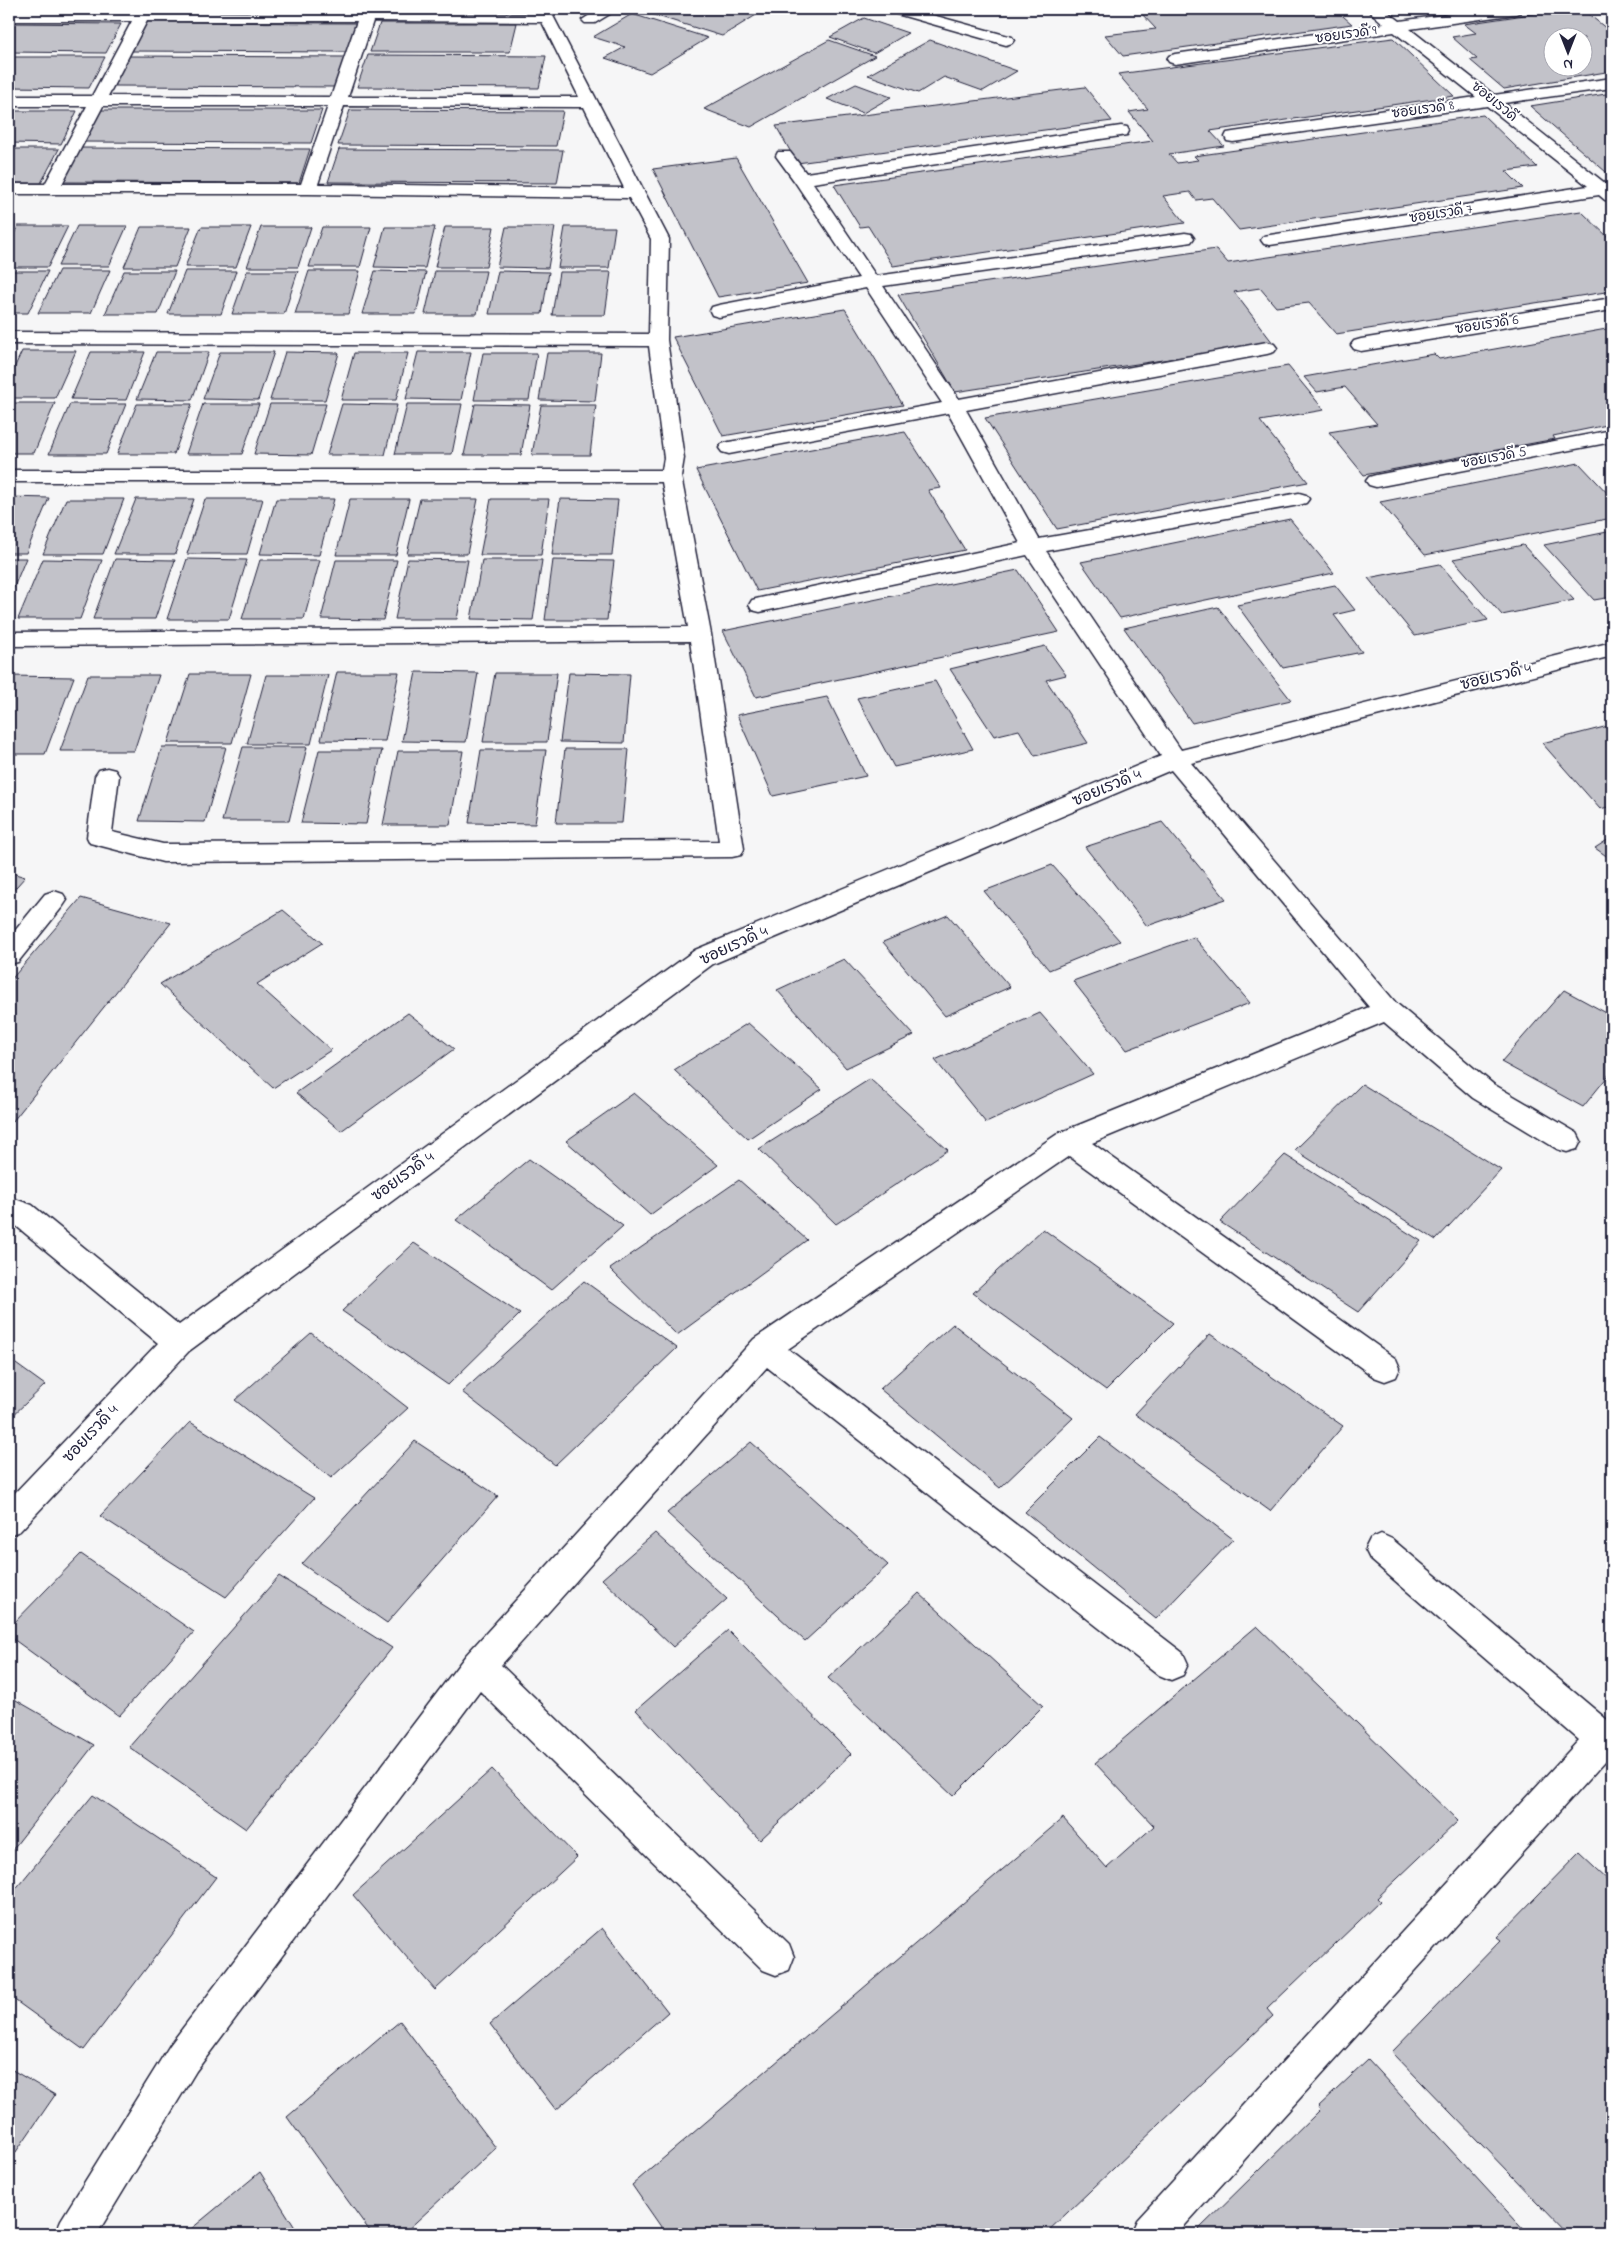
<svg xmlns="http://www.w3.org/2000/svg" width="1621" height="2243" viewBox="0 0 1621 2243" font-family="'Indie Flower','Playpen Sans Thai',sans-serif">
<style>
.building{fill:#c2c2c9;stroke:#22223b;fill-rule:evenodd}
.lines{fill:none;stroke-linecap:round;stroke-linejoin:round}
.minor-casing{stroke:#22223b;stroke-width:3}
.minor{fill:#fff;fill-rule:evenodd}
.labels{text-anchor:middle;dominant-baseline:central;stroke-width:4;stroke-linejoin:round;paint-order:stroke}
.far-street-label{font-size:14px;fill:#22223b;stroke:#fff}
.street-label{font-size:16px;fill:#22223b;stroke:#fff}
</style>
<rect width="100%" height="100%" fill="#f6f6f7"/>
<filter id="ink" filterUnits="userSpaceOnUse"><feTurbulence type="fractalNoise" baseFrequency=".02" numOctaves="2"/><feDisplacementMap in="SourceGraphic" scale="10" xChannelSelector="R" yChannelSelector="G"/><feConvolveMatrix kernelMatrix="1 2 1 2 8 2 1 2 1" color-interpolation-filters="sRGB"/></filter>
<g filter="url(#ink)">
<!-- building -->
<path class="building" d="M644,9H766L722,36L641,11Z
M1170,9H1335L1352,24L1123,56L1105,35L1156,29L1141,13Z
M1565,9H1582L1612,33V71L1504,89L1470,60L1477,59L1452,37L1476,33L1464,24ZM1554,38H1584V68H1554Z
M632,14L708,38L650,73L605,58L625,47L593,37Z
M864,18L908,33L874,53L830,37Z
M144,22L356,23L346,52L129,51Z
M9,23L121,24L106,53L9,52Z
M380,23H517L510,52H370Z
M1393,38L1454,96L1210,131L1224,146L1169,154L1177,163L1198,160L1194,156L1483,115L1537,167L1506,171L1523,188L1239,230L1212,198L1196,200L1190,192L1163,196L1185,223L893,266L868,226L860,227L834,185L1153,141L1129,112L1148,109L1118,74Z
M829,40L875,56L751,127L704,109Z
M930,40L1017,71L983,91L944,77L918,93L868,75Z
M368,55L546,56L539,88L357,87Z
M128,56L345,57L335,87L113,86Z
M9,57H105L89,88L9,87Z
M856,84L891,97L863,113L827,99Z
M1085,87L1112,121L797,163L776,126Z
M1612,93V171L1606,172L1530,106Z
M96,110H322L311,143L80,142Z
M350,110L563,111L556,146L338,145Z
M9,111H77L61,144L9,143Z
M79,148L310,149L299,183L62,182Z
M9,149H59L41,183H9Z
M339,149L563,150L557,183L328,182Z
M736,158L808,283L718,297L653,169Z
M1581,211L1612,241V291L1336,334L1309,303L1276,307L1260,288L1234,292L1273,343L955,392L898,295L1216,249L1228,263Z
M18,226H68L48,267H9V244Z
M77,226H127L109,266H58Z
M141,227H191L175,267H124Z
M201,227H251L236,267H185Z
M261,227H311L298,267H247Z
M322,227H371L360,267H309Z
M385,227H435L425,268L374,267Z
M445,227H494L486,267H435Z
M506,227H555L548,268L497,267Z
M565,227H615L609,268H558Z
M59,270H110L91,313H38Z
M9,271H48L28,313H9Z
M124,271H175L158,314H105Z
M185,271H236L221,314H168Z
M247,271H298L284,314H232Z
M309,271H360L348,314H295Z
M375,271L426,272L416,314H362Z
M435,271H486L477,314H425Z
M498,271L549,272L542,314H489Z
M559,272H611L605,315H552Z
M845,309L903,405L723,436L673,337Z
M1612,328V424L1553,436L1555,439L1364,475L1329,432L1377,424L1345,387L1317,392L1304,377L1434,354L1439,359Z
M22,351H76L55,398H9V379Z
M91,352H145L126,400L71,399Z
M156,352H209L192,400L137,399Z
M220,352H274L258,400L203,399Z
M285,352L339,353L325,400H270Z
M418,352H471L461,400L406,399Z
M354,353H408L396,400H341Z
M483,353H537L529,400H474Z
M547,353H601L595,401L539,400Z
M1288,366L1324,410L1260,421L1308,482L1057,529L985,418Z
M9,403H55L34,453H9Z
M70,404H126L106,454H49Z
M137,404H192L174,454H117Z
M203,404H259L242,454H186Z
M270,404H326L311,455L254,454Z
M342,404L397,405L385,455H327Z
M407,404H462L452,454H395Z
M475,404L530,405L521,455H464Z
M541,405H596L590,455H532Z
M905,432L941,488L928,490L965,550L757,591L696,470Z
M1579,463L1612,498V518L1425,555L1380,502Z
M9,497L49,498L26,553H9Z
M66,499H124L103,554H43Z
M136,499H194L175,554H114Z
M205,499H263L247,554H187Z
M276,499H334L319,555L260,554Z
M350,499H409L396,555H336Z
M420,499H478L467,554H407Z
M491,499H549L541,555H480Z
M560,499L618,500L612,555H552Z
M1290,519L1334,573L1120,618L1081,562Z
M1612,531V597L1594,600L1544,545Z
M1523,545L1574,600L1502,615L1453,559Z
M9,558H26L9,599Z
M43,559L102,560L80,619H18Z
M115,559L175,560L155,619H93Z
M187,559L247,560L229,619H167Z
M408,559L468,560L457,619H395Z
M260,560H320L304,619H242Z
M336,560H397L383,620L321,619Z
M482,560H542L533,620L471,619Z
M553,560L614,561L607,620H545Z
M1440,564L1488,620L1415,636L1368,578Z
M1018,570L1059,632L756,697L723,631Z
M1335,585L1355,610L1334,615L1362,652L1283,668L1237,605Z
M1218,607L1291,700L1192,723L1124,628Z
M1045,646L1066,675L1046,680L1088,743L1035,756L1019,730L994,736L950,669Z
M337,672H399L385,741L321,740Z
M416,672L478,673L466,742L402,741Z
M495,673H557L547,742H483Z
M569,673L630,674L624,743L560,742Z
M190,674H251L232,743H168Z
M88,675H159L134,751H60Z
M266,675H328L311,744H247Z
M9,676L74,677L45,754H9Z
M935,681L973,749L894,767L857,698Z
M827,697L866,776L773,796L737,715Z
M1612,725V806L1600,809L1542,743Z
M162,747H226L205,822L139,821Z
M243,747H307L289,821H222Z
M565,749H629L622,823H556Z
M319,750H382L366,824L301,823Z
M481,750H546L535,824L469,823Z
M398,751H463L450,825H383Z
M1162,822L1226,899L1147,926L1085,847Z
M1612,837V860L1595,848Z
M1052,865L1120,941L1049,970L984,891Z
M9,872L25,877L9,895Z
M81,898L171,923L9,1126V982Z
M283,910L322,943L257,984L331,1050L273,1088L160,984Z
M948,915L1010,987L945,1016L883,942Z
M1194,937L1250,1003L1127,1050L1073,981Z
M844,959L914,1035L846,1068L777,990Z
M1564,990L1612,1016V1071L1583,1107L1501,1062Z
M408,1013L454,1049L341,1131L296,1093Z
M1040,1013L1093,1074L986,1123L935,1060Z
M748,1023L822,1089L748,1139L674,1070Z
M870,1079L948,1150L836,1224L759,1149Z
M1362,1084L1501,1170L1436,1240L1295,1150Z
M634,1093L718,1165L650,1215L566,1141Z
M1285,1155L1421,1241L1358,1312L1220,1222Z
M529,1159L623,1226L551,1290L456,1220Z
M739,1180L807,1240L677,1335L610,1269Z
M1043,1229L1173,1323L1106,1390L973,1293Z
M414,1243L520,1314L448,1385L342,1311Z
M584,1281L677,1348L555,1465L462,1392Z
M953,1324L1073,1418L1000,1488L880,1389Z
M311,1333L408,1408L331,1478L235,1400Z
M1210,1334L1343,1426L1270,1511L1135,1414Z
M9,1359L45,1385L9,1419Z
M190,1422L314,1498L226,1597L100,1516Z
M1100,1437L1233,1539L1156,1619L1025,1512Z
M415,1441L498,1496L387,1623L302,1564Z
M751,1442L888,1565L805,1641L667,1513Z
M655,1533L727,1599L673,1647L602,1579Z
M81,1554L194,1632L119,1716L9,1636V1628Z
M279,1576L392,1648L246,1829L129,1747Z
M919,1593L1043,1706L953,1796L828,1678Z
M1257,1626L1458,1821L1377,1898L1380,1901L1267,2009L1273,2016L1045,2234H666L632,2185L1063,1818L1107,1868L1154,1826L1095,1763Z
M728,1630L851,1754L760,1840L636,1710Z
M9,1696L94,1745L9,1854Z
M492,1769L577,1857L435,1990L353,1895Z
M93,1795L216,1877L84,2050L9,1996V1897Z
M1579,1853L1612,1884V2234H1568L1392,2052L1501,1940L1497,1937Z
M602,1928L668,2012L556,2110L490,2024Z
M400,2021L496,2148L403,2234H372L287,2117Z
M1368,2060L1528,2234H1194L1320,2110L1318,2107Z
M9,2068L55,2095L9,2162Z
M260,2172L299,2234H185Z"/>
<g class="lines">
<defs>
<path id="minor" d="M139,9H153L152,12L552,14L669,239L667,340L684,458L681,476L711,634L744,849L741,855L732,857L163,862L90,843L87,837L95,776L99,770L107,768L115,770L119,776L112,832L163,844L719,841L690,641L9,646V632L688,627L662,482H9V470H662L664,458L649,346L9,344V332L649,334L651,239L629,198L308,194H9V184H45L87,106H9V96H92L132,21H9V11L137,12ZM147,21H357L331,97L108,96ZM373,21L542,22L579,97H348ZM103,106H328L301,184H62ZM344,106L584,107L624,188L318,184Z
M599,9H618L595,23H585L582,20Z
M887,9H911L1012,37L1014,40L1012,43L1006,45L890,12Z
M1367,9H1384L1400,21L1486,9H1523L1521,12L1516,14L1410,29L1494,95L1612,78V88L1504,103L1606,184L1612,183V201L1605,200L1599,195L1270,245L1264,244L1261,240L1264,236L1270,235L1588,186L1487,106L1233,142L1227,141L1225,137L1227,133L1233,132L1476,97L1394,32L1175,64L1169,62L1167,59L1169,56L1175,54L1384,24Z
M1121,126L1127,127L1129,131L1127,135L813,183L876,276L1185,233L1191,234L1194,238L1191,242L1185,243L883,286L959,399L1267,342L1274,344L1277,348L1274,352L1267,354L966,410L1039,539L1299,493L1306,495L1309,499L1306,503L1299,505L1046,551L1181,750L1612,642V656L1191,763L1396,1003L1493,1084L1577,1133L1581,1141L1577,1149L1567,1152L1557,1149L1473,1098L1384,1022L1092,1143L1396,1359L1400,1368L1396,1377L1385,1381L1374,1377L1069,1156L788,1349L1183,1653L1188,1664L1183,1675L1171,1680L1159,1675L767,1367L501,1665L789,1944L794,1957L789,1970L776,1975L763,1970L480,1691L196,2071L97,2234H55L61,2220L170,2045L466,1655L754,1339L1059,1133L1369,1007L1171,770L713,964L189,1351L20,1531L9,1535V1499L158,1343L9,1220V1197L32,1205L179,1325L695,950L1161,756L1027,555L760,612L752,610L749,605L752,600L760,598L1020,543L948,413L729,454L722,452L719,448L722,444L729,442L942,403L866,288L719,317L712,315L710,311L712,307L719,305L859,278L795,182L776,156L778,152H790L806,173Z
M1612,298V310L1361,351L1354,349L1351,345L1354,341L1361,339Z
M1612,430V442L1376,487L1369,485L1366,481L1369,477L1376,475Z
M54,891L63,894L67,900L63,906L18,962L9,964V938L45,894Z
M1381,1534L1392,1539L1612,1724V1763L1606,1760L1177,2234H1131L1137,2220L1579,1740L1370,1559L1365,1549L1370,1539Z"/>
</defs>
<!-- minor casing -->
<use href="#minor" class="minor-casing"/>
<!-- minor -->
<use href="#minor" class="minor"/>
</g>
</g>
<g class="labels">
<!-- far-street labels -->
<g class="far-street-label">
<text transform="translate(1346 35) rotate(-8)">ซอยเรวดี 9</text>
<text transform="translate(1494 102) rotate(39)">ซอยเรวดี</text>
<text transform="translate(1423 110) rotate(-8)">ซอยเรวดี 8</text>
<text transform="translate(1441 214) rotate(-9)">ซอยเรวดี 7</text>
<text transform="translate(1487 325) rotate(-9)">ซอยเรวดี 6</text>
<text transform="translate(1494 458) rotate(-11)">ซอยเรวดี 5</text>
</g>
<!-- street labels -->
<g class="street-label">
<text transform="translate(1496 677) rotate(-14)">ซอยเรวดี 4</text>
<text transform="translate(1107 788) rotate(-23)">ซอยเรวดี 4</text>
<text transform="translate(734 946) rotate(-25)">ซอยเรวดี 4</text>
<text transform="translate(403 1177) rotate(-36)">ซอยเรวดี 4</text>
<text transform="translate(91 1434) rotate(-47)">ซอยเรวดี 4</text>
</g>
</g>
<!-- margin -->
<rect width="1621" height="2243" fill="none" stroke="#fff" stroke-width="30"/>
<rect x="15" y="15" width="1591" height="2213" fill="none" stroke="#22223b" stroke-width="2" filter="url(#ink)"/>
<!-- north arrow -->
<g transform="translate(1568 52) rotate(180)"><circle r="24" fill="#ffffff" stroke="#a7a7b1"/>
<path d="M0-4L9 19L0 12L-9 19Z" fill="#22223b"/>
<text y="-8" font-size="14" font-weight="bold" text-anchor="middle" fill="#22223b">N</text>
</g>
</svg>
